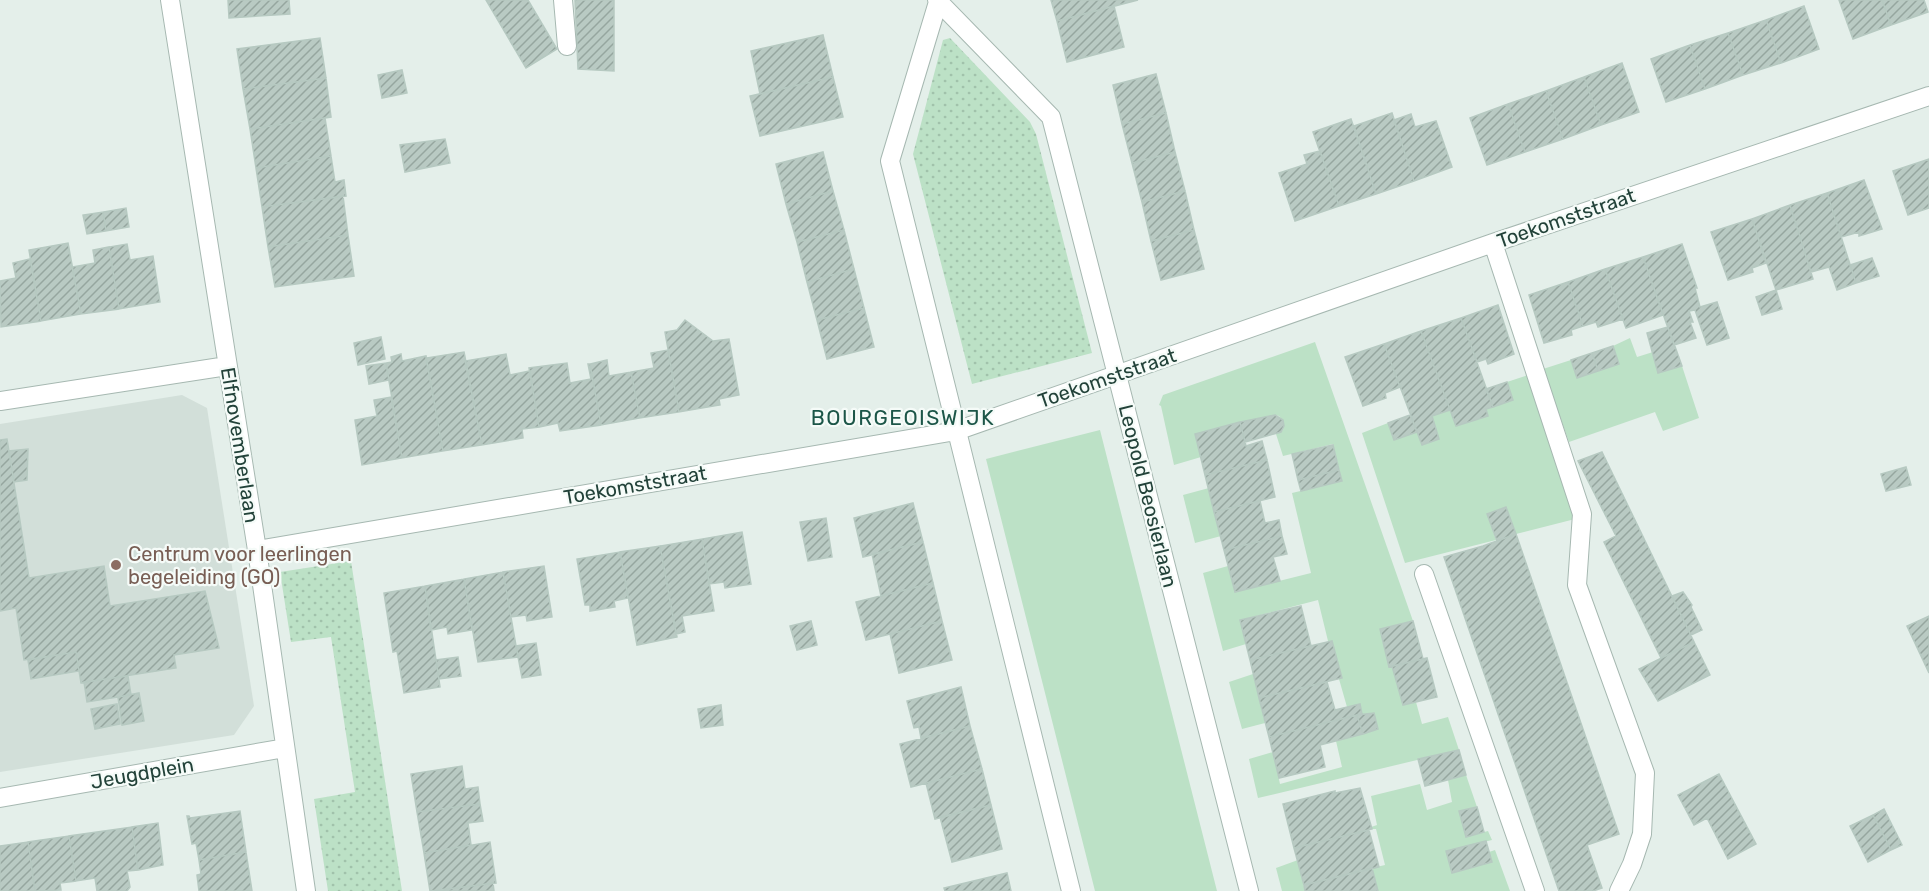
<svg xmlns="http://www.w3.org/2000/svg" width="1929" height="891" viewBox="0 0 1929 891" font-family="Rubik,sans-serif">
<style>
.built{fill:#d2dfd9}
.grass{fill:url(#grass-dots)}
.green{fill:#bce1c6}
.building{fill:url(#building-hatch);stroke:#b6c9c1;stroke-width:1.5}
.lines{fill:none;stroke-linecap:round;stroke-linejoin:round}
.minor-casing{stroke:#a6b8b1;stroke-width:20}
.minor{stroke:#fff;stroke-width:18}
.education-dot{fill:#8d6e63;stroke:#f5fbf8;stroke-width:2}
.labels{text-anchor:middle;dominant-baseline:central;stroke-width:4.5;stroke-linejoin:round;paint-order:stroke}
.street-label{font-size:20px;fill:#224239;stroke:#f5fbf8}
.education-label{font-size:20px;fill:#785e54;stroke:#f5fbf8;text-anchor:start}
.neighbourhood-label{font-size:21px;letter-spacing:1.5px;fill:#1c5648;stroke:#f5fbf8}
</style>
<defs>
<pattern id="grass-dots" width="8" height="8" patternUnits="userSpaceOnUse" patternTransform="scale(1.5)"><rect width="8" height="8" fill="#bce1c6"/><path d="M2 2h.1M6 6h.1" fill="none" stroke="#a1c2ab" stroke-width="1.8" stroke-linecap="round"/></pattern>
<pattern id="building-hatch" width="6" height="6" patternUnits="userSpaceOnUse" patternTransform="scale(1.5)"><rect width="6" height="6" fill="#b9cac3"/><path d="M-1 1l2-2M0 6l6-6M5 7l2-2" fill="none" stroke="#96a69f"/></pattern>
</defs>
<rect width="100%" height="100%" fill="#e4efea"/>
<!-- built -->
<path class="built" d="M182,395L207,408L254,706L234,735L0,772V424Z"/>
<!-- grass -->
<path class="grass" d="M950,38L1030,122L1036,134L1092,353L972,384L913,154L943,40Z
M351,561L402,891H328L314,799L355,792L331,637L291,642L280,572Z"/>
<!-- green -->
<path class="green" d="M1630,338L1637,357L1653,352L1682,366L1699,418L1663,431L1655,412L1569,442L1543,369L1571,360L1577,378L1618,364L1613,346Z
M1315,342L1413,621L1380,629L1389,667L1392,666L1416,702L1422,724L1448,717L1459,750L1258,798L1249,759L1273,752L1280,784L1342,767L1336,741L1378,729L1362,714L1360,704L1347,707L1339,679L1342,678L1332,641H1328L1318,600L1241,620L1246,644L1223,651L1203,573L1228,566L1235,592L1311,573L1292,493L1342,481L1333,444L1283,456L1276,434L1283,430L1284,422L1279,416L1275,415L1196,434L1201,457L1174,465L1161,406L1159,405L1163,395Z
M1528,375L1579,518L1516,534L1506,507L1487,514L1496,540L1405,563L1362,433L1388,423L1394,440L1417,432L1422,445L1432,416L1450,410L1456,426L1487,416L1486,409L1513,400L1507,382Z
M1100,430L1217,891H1095L986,459Z
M1209,488L1221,536L1195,543L1183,495Z
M1253,674L1265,723L1242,729L1229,682Z
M1466,775L1477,807L1459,811L1466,837L1488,831L1492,840L1447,851L1452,872L1492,862L1489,852L1495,850L1510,891H1378L1372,868L1385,865L1376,829H1372L1371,827L1377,825L1371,796L1420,784L1427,810L1452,802L1448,780Z
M1298,860L1305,891H1282L1276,868Z"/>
<!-- building -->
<path class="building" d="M228,0H289L290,14L229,18Z
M486,0H528L557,49L526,68Z
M575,0H614V71L578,69Z
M1051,0H1138L1057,21Z
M1839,0H1882L1891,25L1853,39Z
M1882,0H1924L1928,12L1891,25Z
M1114,6L1124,47L1067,62L1057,21Z
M1804,6L1819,49L1781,63L1766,20Z
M1766,20L1781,63L1743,75L1728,33Z
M1728,33L1743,75L1705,89L1690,45Z
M823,35L833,77L760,94L751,51Z
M320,38L326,78L243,89L237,49Z
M1690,45L1705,89L1666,102L1651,59Z
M1622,63L1639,112L1601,125L1584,77Z
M402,70L407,93L382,98L378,75Z
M1156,74L1166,113L1122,124L1113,85Z
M833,77L843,117L760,136L750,96Z
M1584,77L1601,125L1563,139L1546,91Z
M326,78L331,117L250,129L243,89Z
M1546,91L1563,139L1525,152L1508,104Z
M1508,104L1525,152L1487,165L1470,118Z
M1166,113L1175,152L1132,163L1122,124Z
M1392,113L1414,181L1376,194L1354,126Z
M1411,114L1415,127L1436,121L1452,167L1414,181L1394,120Z
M325,118L331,156L256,168L250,129Z
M1351,119L1376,194L1339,206L1313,132Z
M445,139L450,163L405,172L400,145Z
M1320,151L1339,206L1295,221L1279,173L1307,164L1304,155Z
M823,152L833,191L786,204L776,164Z
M1175,152L1185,191L1142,202L1132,163Z
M331,156L335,182L344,180L346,196L262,207L256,168Z
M1929,159V208L1908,215L1893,171Z
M1864,180L1882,229L1859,236V232L1841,237L1827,193Z
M833,191L844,230L797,242L786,204Z
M1185,191L1194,230L1151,241L1142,202Z
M1827,193L1856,283L1837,290L1829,267L1811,272L1790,205Z
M343,196L348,235L268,247L262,207Z
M1790,205L1813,279L1776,290L1752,219Z
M126,208L129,227L106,231L103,212Z
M103,212L106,231L87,234L83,215Z
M1752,219L1766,263L1752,268L1753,272L1728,280L1711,232Z
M844,230L854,269L807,282L797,242Z
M1194,230L1204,269L1161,280L1151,241Z
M348,235L354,276L275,287L268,247Z
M68,243L81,314L41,321L29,250Z
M127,244L130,260L153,256L160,302L119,309L109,247Z
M1682,244L1697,288H1695L1700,307L1717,302L1729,338L1707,345L1695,310L1689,311L1693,322H1690L1696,338L1674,345L1643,257Z
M109,247L119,309L81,314L72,267L95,263L93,250Z
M1643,257L1663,315L1626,328L1605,269Z
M1872,258L1879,276L1856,283L1850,265Z
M30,259L41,321L1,327L0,281L16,278L13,263Z
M854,269L864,308L817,320L807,282Z
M1605,269L1623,319L1598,327L1596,322L1583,326L1568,282Z
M1568,282L1583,326L1571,330L1572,335L1544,343L1529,295Z
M1776,290L1782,309L1762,315L1756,297Z
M1498,305L1514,354L1488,364L1486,359L1477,362L1461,318Z
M864,308L874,347L827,359L817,320Z
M1461,318L1493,407L1486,409L1488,416L1456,426L1421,331Z
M685,320L713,341L729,339L739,395L719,399L720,405L679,412L665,332L677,330Z
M1668,327L1682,366L1658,373L1647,333Z
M1421,331L1450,410L1432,416L1439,439L1422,445L1384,344Z
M381,337L385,359L358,365L354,343Z
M1384,344L1400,387L1385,393L1386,398L1363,406L1345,357Z
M1613,346L1619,364L1598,371L1592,353Z
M668,350L679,412L640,418L631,372L654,368L651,353Z
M464,352L482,445L443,451L426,358Z
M1592,353L1598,371L1577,378L1571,360Z
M401,354L402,361L426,356L443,451L402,458L386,363L392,362L391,357Z
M506,354L510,375L530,371L539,427L522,429L523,438L482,445L465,361Z
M607,360L609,376L631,372L640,418L601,425L590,364Z
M386,363L389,380L369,384L366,366Z
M567,363L570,383L591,379L588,364H590L601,425L560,431L558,423L539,427L529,368Z
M1507,382L1513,400L1493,407L1486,389Z
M391,397L402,458L362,465L355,420L377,416L374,400Z
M1275,415L1283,420L1284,426L1281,432L1245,442L1240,422Z
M1410,415L1417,432L1394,440L1388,423Z
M1240,422L1246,446L1262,441L1267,460L1205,475L1195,434Z
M7,439L29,578L104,566L110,606L205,591L219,648L174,655L176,668L81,683L76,652L24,660L16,608L0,611V440Z
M1333,445L1339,470L1298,480L1292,454Z
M28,449L27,480L14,482L9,451Z
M1602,452L1694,642L1661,658L1604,542L1616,536L1578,461Z
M1267,460L1275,497L1214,512L1205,475Z
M1906,467L1911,485L1886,491L1881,474Z
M1339,470L1342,481L1301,491L1298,480Z
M1260,501L1265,523L1279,520L1282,536L1224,550L1214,512Z
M913,503L923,542L863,557L854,518Z
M1506,507L1516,534L1497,541L1487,514Z
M826,518L832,557L808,561L800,522Z
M742,532L751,584L725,588L724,582L709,584L702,539Z
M1516,534L1619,834L1587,845L1602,888L1593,891H1559L1444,557L1483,546Z
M1282,536L1287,554L1273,557L1280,581L1235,592L1224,550Z
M702,539L714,611L682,616L685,632L676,634L660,546Z
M923,542L933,583L881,596L872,554Z
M660,546L677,637L637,645L620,552Z
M620,552L628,598L614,601L615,607L590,611V605H585L577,559Z
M544,566L552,617L527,621L526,615L511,617L503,572Z
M503,572L518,657L478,662L464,579Z
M464,579L472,630L448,634L447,627L431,630L425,586Z
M933,583L942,621L866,640L856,602Z
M425,586L440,687L404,693L397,651L393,652L384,593Z
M1683,592L1692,605L1691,607L1702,630L1691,635L1672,596Z
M1301,606L1311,646L1250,660L1240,620Z
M1929,616V673L1907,626Z
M811,621L817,645L797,650L790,626Z
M942,621L952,660L899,673L890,634Z
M1413,621L1423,659L1389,667L1380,629Z
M1332,641L1342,678L1259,698L1250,660Z
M1694,642L1710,675L1658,701L1639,669Z
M536,643L541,675L522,678L516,646Z
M76,652L79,671L31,679L28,660Z
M458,657L461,676L439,679L436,660Z
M1427,658L1437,697L1403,705L1392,666Z
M128,676L131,695L87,702L84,682Z
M1327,682L1335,710L1360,704L1362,714L1269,737L1259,698Z
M961,687L970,726L921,738L919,727L914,728L907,701Z
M139,693L144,721L122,725L118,697Z
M117,704L120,724L95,729L91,709Z
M721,705L723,725L701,728L698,709Z
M1374,713L1378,729L1363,734L1357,715Z
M1357,715L1363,734L1320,745L1325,767L1279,778L1269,737Z
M970,726L982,769L911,787L900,744Z
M1459,750L1466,775L1425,786L1418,759Z
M462,766L465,789L478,787L480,804L417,812L411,774Z
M982,769L991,805L935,819L926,783Z
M1719,774L1756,844L1728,859L1707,818L1694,825L1678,795Z
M1360,788L1372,829L1294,848L1283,804L1335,791V793Z
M480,804L483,821L468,823L471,845L424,853L417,812Z
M991,805L1002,849L952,862L940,817Z
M1477,807L1484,832L1466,837L1459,811Z
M1884,809L1902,845L1891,850L1873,815Z
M240,811L246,852L199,860L196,843L192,844L187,816H189L190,818Z
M1873,815L1891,850L1868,862L1850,826Z
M158,823L163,865L138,870L132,827Z
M132,827L138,870L127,871L130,887L127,891H97L95,878L76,881L69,836Z
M1369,830L1379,867L1304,885L1294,848Z
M69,836L76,881L60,883L61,890L35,891L28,842Z
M1486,841L1492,862L1452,873L1446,851Z
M28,842L35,891H0V846Z
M490,842L496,883L430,891L424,853Z
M246,852L252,891H199L197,875L201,874L199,860Z
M1372,868L1378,891H1305L1304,885Z
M1007,873L1011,891H945L944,888Z
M493,883L494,891H434Z"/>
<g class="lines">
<defs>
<path id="minor" d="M170,0L257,550L306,891
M563,0L567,46
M937,0L1051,117L1249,891
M938,2L890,161L1071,891
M1493,243L1582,514L1577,585L1645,773L1642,834L1632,864L1619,891
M0,401L227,366
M257,550L956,431L1493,243L1929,96
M1424,574L1535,891
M0,798L285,748"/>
</defs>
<!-- minor casing -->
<use href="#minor" class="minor-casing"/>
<!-- minor -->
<use href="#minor" class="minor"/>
</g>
<!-- markers -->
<circle class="education-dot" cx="116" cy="565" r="6"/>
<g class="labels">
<!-- street labels -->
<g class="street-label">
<text transform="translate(1566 218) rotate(-19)">Toekomststraat</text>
<text transform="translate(1107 378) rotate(-19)">Toekomststraat</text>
<text transform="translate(240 445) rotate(81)">Elfnovemberlaan</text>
<text transform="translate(635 485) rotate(-10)">Toekomststraat</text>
<text transform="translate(1148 496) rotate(76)">Leopold Beosierlaan</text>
<text transform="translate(142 773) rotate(-10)">Jeugdplein</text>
</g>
<!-- education labels -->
<g class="education-label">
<text x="128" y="554">Centrum voor leerlingen<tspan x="128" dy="23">begeleiding (GO)</tspan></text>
</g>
<!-- neighbourhood labels -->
<g class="neighbourhood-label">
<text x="903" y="417">BOURGEOISWIJK</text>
</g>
</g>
</svg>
